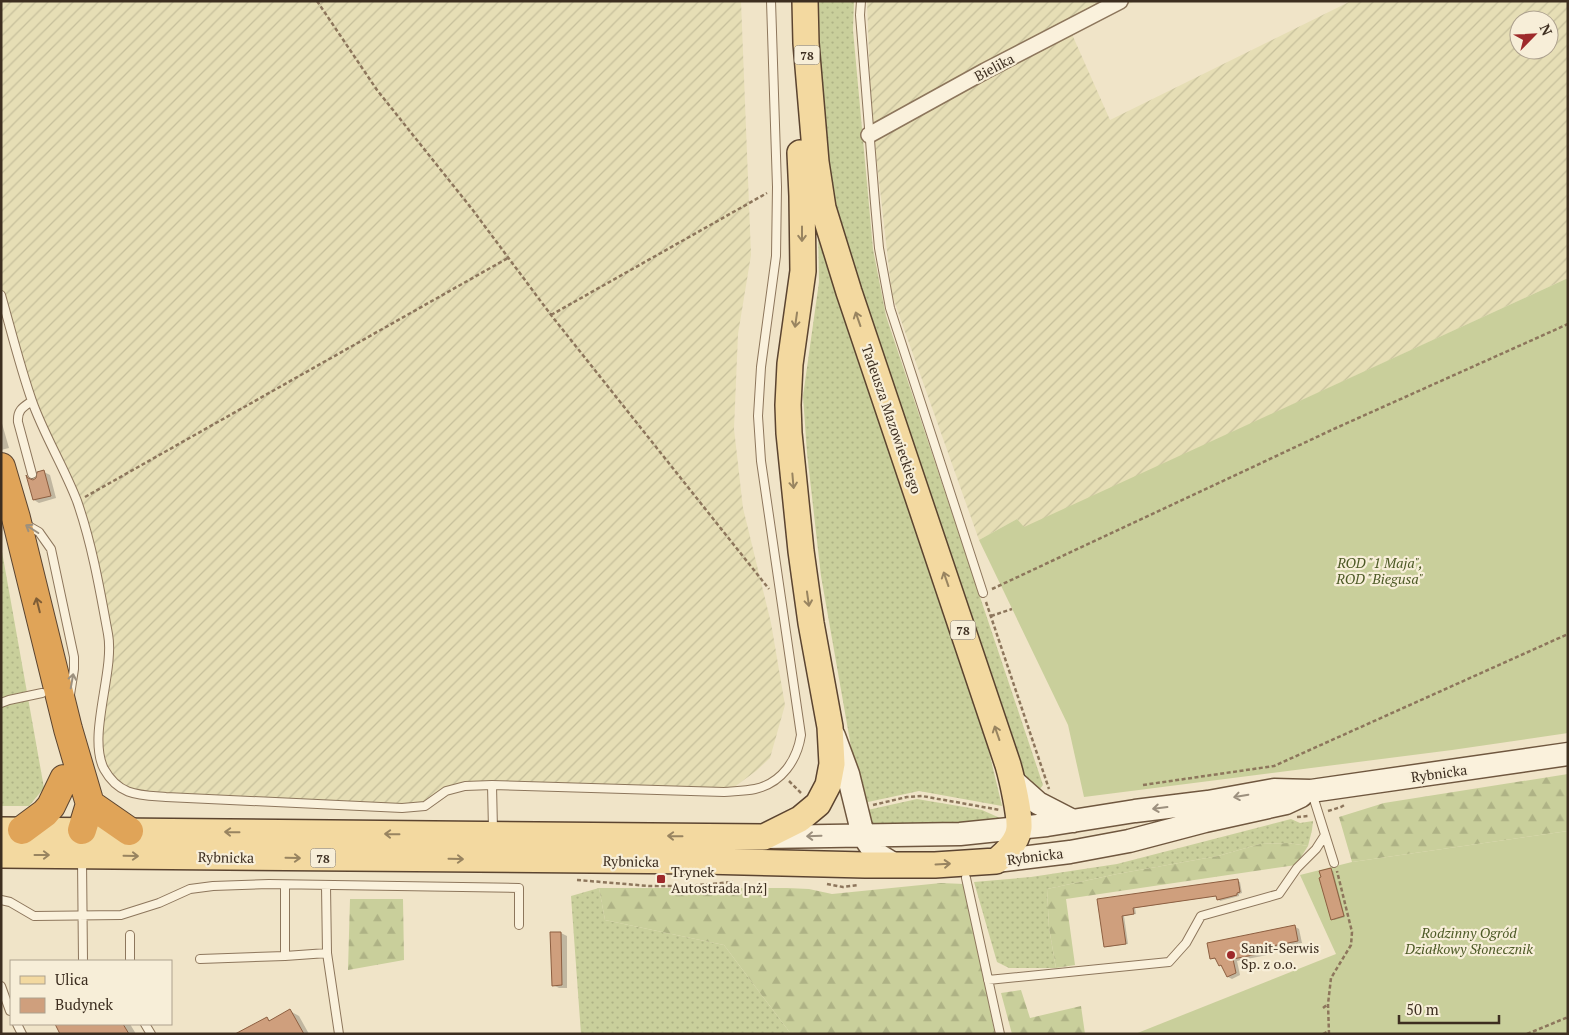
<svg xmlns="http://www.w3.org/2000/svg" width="1569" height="1035" viewBox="0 0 1569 1035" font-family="'PT Serif',serif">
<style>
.farmland{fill:url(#farmland-furrows);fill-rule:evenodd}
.grass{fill:url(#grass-dots)}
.forest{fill:url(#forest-firs)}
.garden{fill:#c9cf9b}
.shadow{fill:#0003}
.building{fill:#cf9f7d;stroke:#8d5f41}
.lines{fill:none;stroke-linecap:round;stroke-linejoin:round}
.service-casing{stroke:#8d765c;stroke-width:10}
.minor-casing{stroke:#8d765c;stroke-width:18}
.secondary-casing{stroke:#6f573f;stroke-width:25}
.primary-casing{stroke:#5b4430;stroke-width:28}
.motorway-casing{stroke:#5b4430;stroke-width:30}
.path{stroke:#8d765c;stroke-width:2.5;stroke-dasharray:4 2.5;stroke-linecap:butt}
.service{stroke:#faf1dc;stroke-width:8}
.minor{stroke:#faf1dc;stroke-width:15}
.secondary{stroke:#faf1dc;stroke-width:22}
.primary{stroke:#f3d9a0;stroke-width:25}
.motorway{stroke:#e0a458;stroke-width:28}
.oneway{stroke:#988460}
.oneway2{stroke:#9c907e}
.oneway3{stroke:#7e5d36}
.poi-dot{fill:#9e2a2b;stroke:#f7eed8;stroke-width:2}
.labels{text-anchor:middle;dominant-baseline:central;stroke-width:4.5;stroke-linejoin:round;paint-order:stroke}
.shield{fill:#f7eed8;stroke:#756857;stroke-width:1}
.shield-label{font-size:12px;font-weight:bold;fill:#3d2e20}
.street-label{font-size:14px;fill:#3d2e20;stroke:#f7eed8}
.park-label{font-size:14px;font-style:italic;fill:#4d5a26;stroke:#f7eed8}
.poi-label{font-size:14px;fill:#3d2e20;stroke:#f7eed8;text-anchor:start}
</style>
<defs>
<pattern id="farmland-furrows" width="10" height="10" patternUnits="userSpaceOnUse" patternTransform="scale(1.25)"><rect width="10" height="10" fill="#e6deb5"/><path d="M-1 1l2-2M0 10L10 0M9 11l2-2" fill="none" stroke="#c6bf9b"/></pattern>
<pattern id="grass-dots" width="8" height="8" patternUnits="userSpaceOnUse" patternTransform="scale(1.25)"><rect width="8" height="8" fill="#c9cf9b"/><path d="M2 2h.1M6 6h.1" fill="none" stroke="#aeb285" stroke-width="1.8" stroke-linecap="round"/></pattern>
<pattern id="forest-firs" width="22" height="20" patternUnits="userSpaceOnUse" patternTransform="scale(1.25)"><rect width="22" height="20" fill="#c9cf9b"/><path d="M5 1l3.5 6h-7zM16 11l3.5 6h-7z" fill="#aeb285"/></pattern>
</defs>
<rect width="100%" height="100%" fill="#f0e4c8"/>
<!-- farmland -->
<path class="farmland" d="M1,1H741L751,255L738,334L734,429L743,508L771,623L785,705L770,758L756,771L733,788L724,792L492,785L446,791L425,806L166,797L118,787L104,768L98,748L111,647L77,501L32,401L1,295Z
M867,1H1135L1071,32L1110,120L1351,1H1568V278L1024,528L1017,519L979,540L892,295L871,110ZM1519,20H1549V50H1519Z"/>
<!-- grass -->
<path class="grass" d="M816,1H854L853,30L873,249L886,316L1043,785L1036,794L1024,780L833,207L816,13Z
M818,227L985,735L1002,806L919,791L868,802L860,798L821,576L807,453L803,396L819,282Z
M1,546L44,788L29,806H1Z
M917,799L982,810L1000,818H1006V820L869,828L863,811Z
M1291,819L1300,823L1313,821L1312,830L1308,846L1288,843L1260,844L1218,856L1117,874L1047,889L1049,928L1056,968H1009L997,962L974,882L1031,877L1117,864Z
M599,888L605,920L724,945L791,1034H581L571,896Z"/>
<!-- forest -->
<path class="forest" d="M1568,774V831L1352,862L1339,817L1384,803Z
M1288,843L1308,846L1296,865L1066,899L1075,965L1056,968L1049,928L1047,889L1117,874L1218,856L1260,844Z
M941,883L964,884L995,1034H791L724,945L605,920L599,888H787L809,889L832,894Z
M350,899H403L404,960L348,970Z
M1021,990L1030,1018L1081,1006L1085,1034H1012L1001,993Z"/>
<!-- garden -->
<path class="garden" d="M1568,278V733L1452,750L1084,797L1068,725L979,540L1017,519L1024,527Z
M1568,831V1034H1135L1336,954L1300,875L1352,862Z"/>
<!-- shadow -->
<path class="shadow" d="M1,420L9,448L1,450Z
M44,472L50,475L56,498L39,503L34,500L28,478L33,481Z
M1331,870L1333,871L1345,917L1334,920L1332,919Z
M1238,881L1240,882L1242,893L1239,894V896L1220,901L1217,896L1135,908L1136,914L1124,916L1128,944L1107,947L1105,946L1098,901Z
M1294,926L1299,929L1302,943L1266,950L1267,955L1237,961L1240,975L1232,979L1228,977L1224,967L1220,965L1218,960L1211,958Z
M561,933L567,936V988H559L553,985L551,934Z
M290,1011L299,1016L309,1034H249L267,1019L271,1021Z
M56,1024H130L136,1034H61Z"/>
<!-- building -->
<path class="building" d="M44,470L51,496L33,500L26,475L28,478L33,480L36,478L37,472Z
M1331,868L1344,916L1331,920L1319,878L1321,877L1319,871Z
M1238,879L1240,892L1237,893V895L1217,900L1216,896L1133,908L1134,914L1122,916L1126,944L1104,947L1097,899Z
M1295,925L1298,941L1262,948L1263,953L1233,959L1236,973L1227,977L1221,965L1219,966L1215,958L1210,959L1207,943Z
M550,932H561L562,985L552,986Z
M290,1009L304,1034H235L267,1017L269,1021Z
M55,1024H123L129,1034H60Z"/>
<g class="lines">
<defs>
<path id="service" d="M861,1L860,15L875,203L879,248L890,308L983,593
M1,295C11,330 20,367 32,401C44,435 64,467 77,501C92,544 100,590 108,634C115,671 87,736 104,769C119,796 139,795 166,797L402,808L425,806L446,791L465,786L492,785L724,792C734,791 745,791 755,789C782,783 797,760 801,735L761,461L758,416L761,367L776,256L777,187L771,1
M32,401C23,407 17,410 18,422L32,474
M25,524L39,532L51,549L74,657V669L70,695
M1,703L9,700L42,693
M492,785L493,830
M1312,793L1334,863
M82,860L83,961
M966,878L1000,1034
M285,885V956L327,953L326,886
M1,900L10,902L34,916L121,915L159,903L190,889L213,886L269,884L519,888V925
M130,935V961
M327,953L339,1034
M200,959L285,956
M988,980L1169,962L1186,943L1201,916L1279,894L1297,868L1316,849L1325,835
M1,986L10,1011
M17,1024L22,1034
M145,1024L151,1034"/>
<path id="minor" d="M869,135L985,71L1120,1"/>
<path id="secondary" d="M834,736L848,774L863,835L875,853L895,865
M1011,779L1038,803L1073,821
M764,837L960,834L1047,825L1135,811L1208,802L1274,790L1311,791L1568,754
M996,861L1070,852L1129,841L1205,821L1286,803L1301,796"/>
<path id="primary" d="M1,830L764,837L800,819L818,804L828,785L832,764L830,727L811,623L801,551L789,433L788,405L790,364L803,271L802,196L800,153
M1,855L703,861L865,865H935L996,861C1006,853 1018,841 1019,828C1020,814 1012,779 1008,765L849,292L823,208L816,162L806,43L805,1"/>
<path id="motorway" d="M1,467L16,518L68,729L90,804L82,830
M90,804L129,831
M22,830L45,813L51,806L64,779"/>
</defs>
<!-- service casing -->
<use href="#service" class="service-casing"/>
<!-- minor casing -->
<use href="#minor" class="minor-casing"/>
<!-- secondary casing -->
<use href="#secondary" class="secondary-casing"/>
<!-- primary casing -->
<use href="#primary" class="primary-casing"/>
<!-- motorway casing -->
<use href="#motorway" class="motorway-casing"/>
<!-- path -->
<path class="path" d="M317,1L377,90L472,209L551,315L769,589
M551,315L767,193
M85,497L508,258
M992,589L1336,428L1568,324
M986,602L1049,789
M991,616L1012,609
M789,781L801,793
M1143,785L1274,766L1568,634
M873,805L907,797L922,796L1000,810
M1328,811L1341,807L1346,804
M1297,817L1308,816
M577,880L649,886H687L733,882
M827,884L843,887L859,885
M1323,1008L1328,1004
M1323,1034L1329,1031
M1329,1034L1328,1004L1331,978L1351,945L1352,932L1337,871
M1527,1034L1568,1017"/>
<!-- service -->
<use href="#service" class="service"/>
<!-- minor -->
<use href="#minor" class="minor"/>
<!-- secondary -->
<use href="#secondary" class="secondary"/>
<!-- primary -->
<use href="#primary" class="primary"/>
<!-- motorway -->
<use href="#motorway" class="motorway"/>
</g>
<!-- one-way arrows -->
<defs><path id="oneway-shaft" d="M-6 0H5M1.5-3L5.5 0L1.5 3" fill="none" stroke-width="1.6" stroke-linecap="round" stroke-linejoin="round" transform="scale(1.25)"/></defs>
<g class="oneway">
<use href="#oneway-shaft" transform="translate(802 234) rotate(90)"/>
<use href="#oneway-shaft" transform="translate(858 319) rotate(-109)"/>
<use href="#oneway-shaft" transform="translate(796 320) rotate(98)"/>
<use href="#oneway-shaft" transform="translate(793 481) rotate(85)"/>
<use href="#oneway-shaft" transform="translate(946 579) rotate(-109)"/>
<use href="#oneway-shaft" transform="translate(808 599) rotate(82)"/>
<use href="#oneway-shaft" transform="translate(997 733) rotate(-109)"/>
<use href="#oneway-shaft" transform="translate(232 832) rotate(-179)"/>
<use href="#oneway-shaft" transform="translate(392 834) rotate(-179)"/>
<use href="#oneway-shaft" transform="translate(675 836) rotate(-179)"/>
<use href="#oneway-shaft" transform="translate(42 855)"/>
<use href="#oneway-shaft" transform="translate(131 856) rotate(1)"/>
<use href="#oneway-shaft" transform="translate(293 858) rotate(1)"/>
<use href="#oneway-shaft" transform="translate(456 859) rotate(1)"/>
<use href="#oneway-shaft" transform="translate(943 864) rotate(-3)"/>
</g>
<g class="oneway2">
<use href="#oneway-shaft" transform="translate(32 529) rotate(-148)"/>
<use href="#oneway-shaft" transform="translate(72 681) rotate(-80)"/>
<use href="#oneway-shaft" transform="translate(1241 796) rotate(170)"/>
<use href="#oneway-shaft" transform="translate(1160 808) rotate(173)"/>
<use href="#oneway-shaft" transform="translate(814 836) rotate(178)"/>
</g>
<use class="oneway3" href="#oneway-shaft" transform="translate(38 605) rotate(-104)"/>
<!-- markers -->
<g class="poi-dot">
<rect x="656" y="874" width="10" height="10" rx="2.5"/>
<circle cx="1231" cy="955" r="5"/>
</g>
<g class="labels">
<!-- shield labels -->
<g class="shield">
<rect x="794.5" y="45.5" width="25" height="19" rx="4"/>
<rect x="950.5" y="620.5" width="25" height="19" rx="4"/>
<rect x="310.5" y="848.5" width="25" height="19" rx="4"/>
</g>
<g class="shield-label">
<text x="807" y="55">78</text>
<text x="963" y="630">78</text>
<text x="323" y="858">78</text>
</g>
<!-- street labels -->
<g class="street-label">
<text transform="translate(994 67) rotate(-28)">Bielika</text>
<text transform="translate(892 419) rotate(71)">Tadeusza Mazowieckiego</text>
<text transform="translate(1439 773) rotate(-8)">Rybnicka</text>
<text transform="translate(1035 856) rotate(-7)">Rybnicka</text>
<text transform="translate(226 857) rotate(1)">Rybnicka</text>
<text transform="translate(631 861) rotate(1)">Rybnicka</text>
</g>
<!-- park labels -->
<g class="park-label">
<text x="1380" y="562">ROD "1 Maja",<tspan x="1380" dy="16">ROD "Biegusa"</tspan></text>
<text x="1469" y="932">Rodzinny Ogród<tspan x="1469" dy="16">Działkowy Słonecznik</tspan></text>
</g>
<!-- poi labels -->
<g class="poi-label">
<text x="671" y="871">Trynek<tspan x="671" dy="16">Autostrada [nż]</tspan></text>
<text x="1241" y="947">Sanit-Serwis<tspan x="1241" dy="16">Sp. z o.o.</tspan></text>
</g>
</g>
<!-- border -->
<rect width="1569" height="1035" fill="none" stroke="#3d2e20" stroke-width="5"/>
<!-- legend -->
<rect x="10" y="960" width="162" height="65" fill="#f7eed8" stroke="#ada18e"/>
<rect x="20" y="976" width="25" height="8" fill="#f3d9a0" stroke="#ada18e"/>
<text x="55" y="985" font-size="15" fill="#3d2e20">Ulica</text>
<rect x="20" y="998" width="25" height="15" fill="#cf9f7d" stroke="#ada18e"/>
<text x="55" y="1010" font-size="15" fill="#3d2e20">Budynek</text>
<!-- north arrow -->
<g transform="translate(1534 35) rotate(66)"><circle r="24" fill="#f7eed8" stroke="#ada18e"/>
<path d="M0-4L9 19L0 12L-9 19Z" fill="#9e2a2b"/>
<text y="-8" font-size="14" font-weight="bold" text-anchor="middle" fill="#3d2e20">N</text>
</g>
<!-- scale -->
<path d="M1399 1015v8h100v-8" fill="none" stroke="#3d2e20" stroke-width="2.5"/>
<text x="1406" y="1015" font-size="15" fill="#3d2e20" stroke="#f7eed8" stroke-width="4" paint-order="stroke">50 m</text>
</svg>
